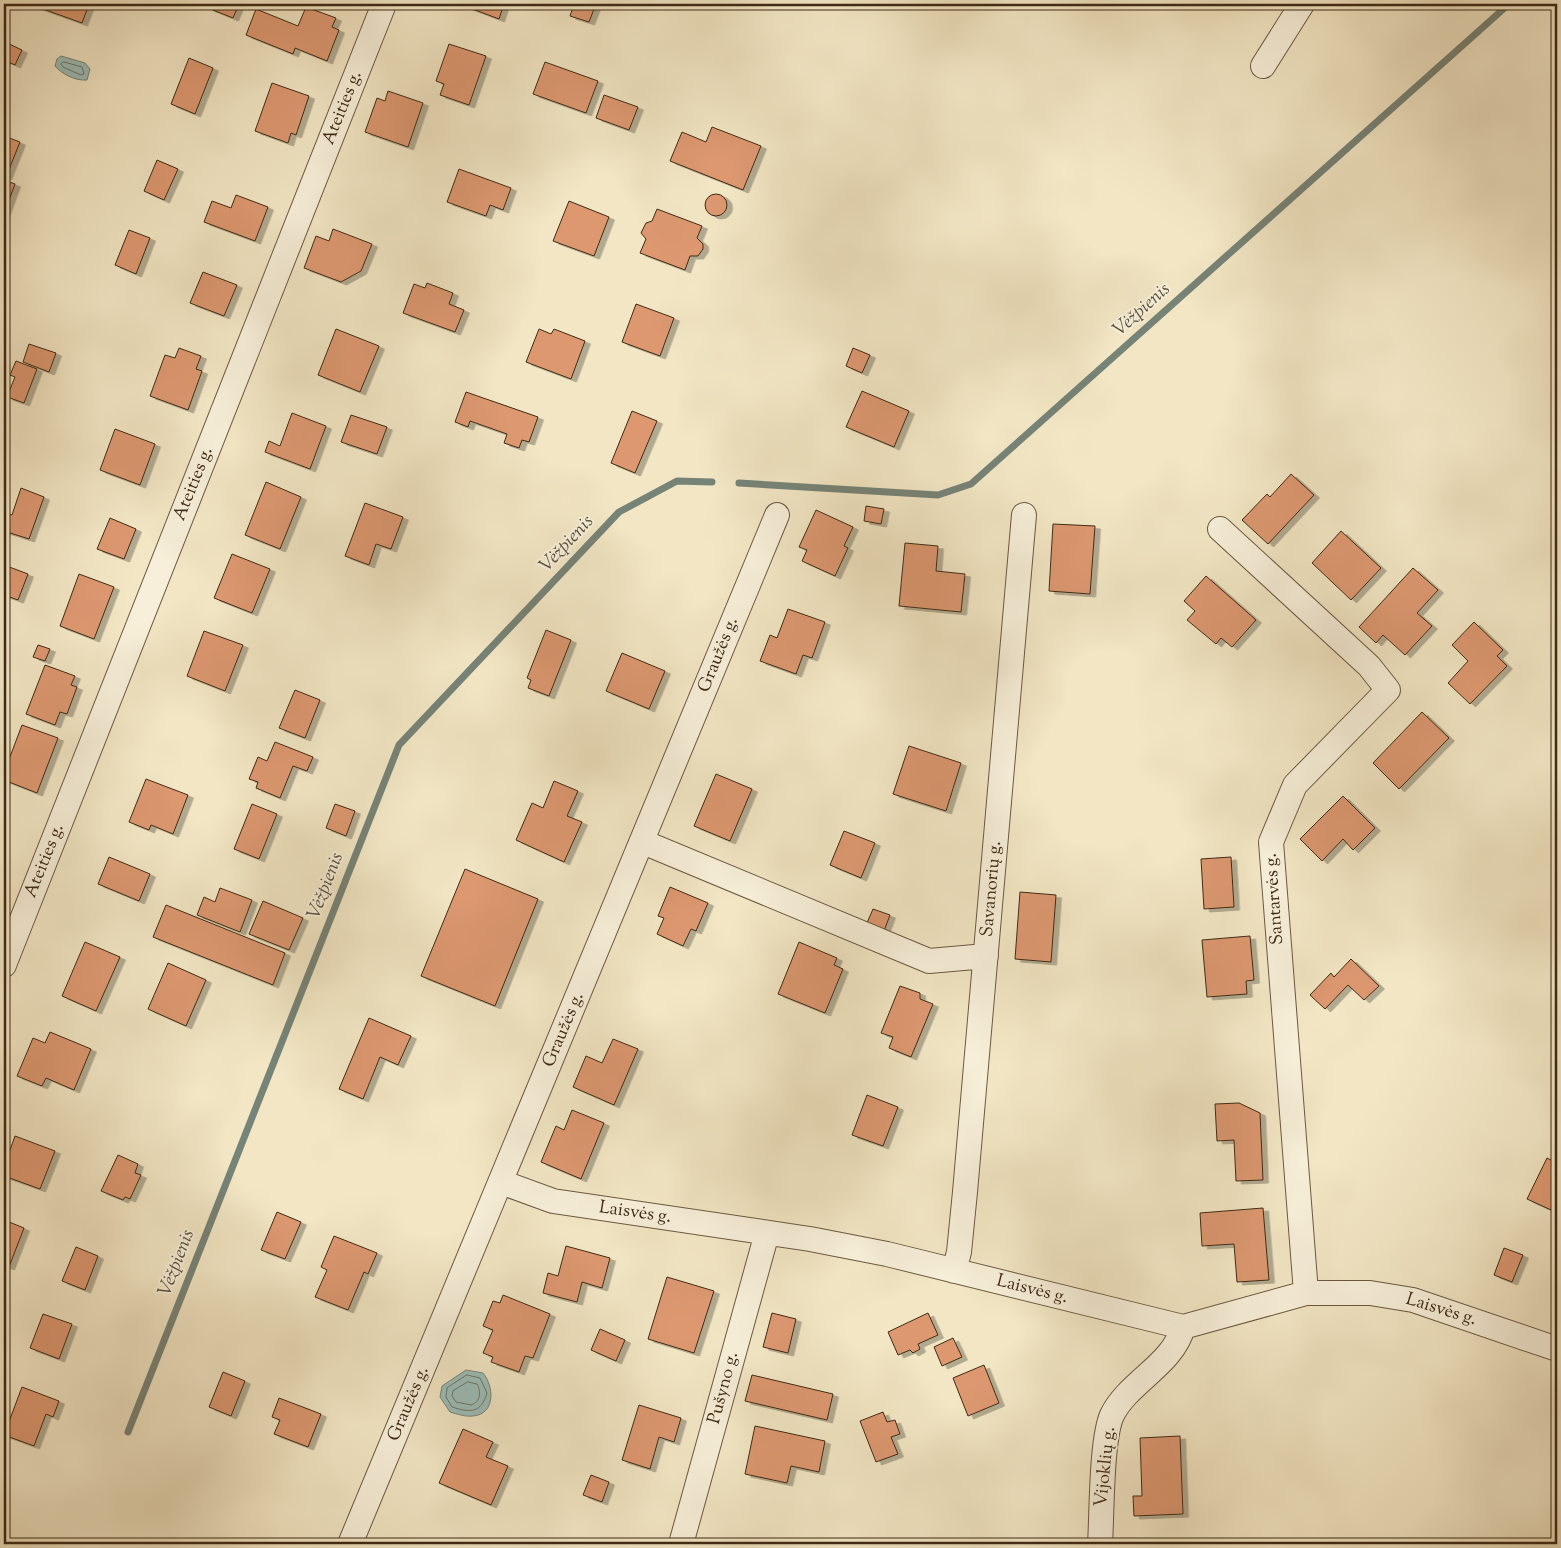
<svg xmlns="http://www.w3.org/2000/svg" width="1561" height="1548" viewBox="0 0 1561 1548" font-family="'Sorts Mill Goudy',serif">
<style>
.water{fill:#9cbeb9;stroke:#768377}
.lines{fill:none;stroke-linecap:round;stroke-linejoin:round}
.shore{stroke:#6d7467;stroke-width:1}
.stream{stroke:#768377;stroke-width:7}
.building{fill:#dd9870;stroke:#3e2a15;filter:url(#shadow)}
.minor-casing{stroke:#6b5941;stroke-width:26}
.minor{stroke:#f7efd9;stroke-width:24}
.labels{text-anchor:middle;dominant-baseline:central;stroke-width:4;stroke-linejoin:round;paint-order:stroke}
.street-label{font-size:18px;fill:#3e2a15;stroke:#f7efd9}
.water-label{font-size:19px;font-style:italic;fill:#564f3e;stroke:#f7efd9}
</style>
<defs>
<filter id="shadow"><feDropShadow dx="5.5" dy="3" stdDeviation="0" flood-color="#0004"/></filter>
</defs>
<rect width="100%" height="100%" fill="#f2e6c4"/>
<filter id="stains"><feTurbulence type="fractalNoise" baseFrequency=".004" numOctaves="4"/><feColorMatrix values="0 0 0 0 .2 0 0 0 0 .09 0 0 0 0 .02 0 0 0 .5 -.17"/></filter>
<radialGradient id="worn" r=".72"><stop offset=".6" stop-color="#630" stop-opacity="0"/><stop offset="1" stop-color="#630" stop-opacity=".3"/></radialGradient>
<!-- water -->
<path class="water" d="M61,56L85,63L90,69L87,80C75,81 62,74 55,66L57,59Z
M466,1370L483,1373C494,1386 496,1414 473,1416C466,1417 457,1414 450,1412L440,1397L442,1386Z"/>
<g class="lines">
<!-- shore -->
<path class="shore" d="M64,62L82,67L84,74L81,75L63,67L61,64Z
M467,1375L480,1378L487,1393C481,1413 471,1413 452,1407L446,1397L447,1388Z
M468,1382L477,1384C481,1391 481,1402 471,1405L456,1402L452,1396L453,1391Z"/>
<!-- stream -->
<path class="stream" d="M739,483L938,495L971,484L1509,4
M128,1432L399,745L619,512L677,481L712,482"/>
</g>
<!-- building -->
<path class="building" d="M29,4H81L88,7L82,23Z
M210,4H239L233,18L208,8Z
M462,4H504L499,19L462,5Z
M574,4H596L589,22L570,16Z
M306,7L336,18L332,27L339,30L327,61L295,48L293,54L246,35L256,9L298,26Z
M5,42L22,50L15,65L4,60Z
M449,44L486,56L469,105L440,95L444,84L436,81Z
M189,58L213,68L195,114L171,104Z
M545,62L598,81L586,113L533,94Z
M272,83L309,96L296,135L291,133L288,143L255,131Z
M388,91L423,103L408,147L365,132L377,98L385,101Z
M604,95L638,107L629,130L596,118Z
M712,127L761,146L743,190L670,161L682,132L706,142Z
M4,136L20,142L6,177L4,176Z
M157,160L178,169L164,200L144,191Z
M459,169L511,188L503,210L490,205L486,216L447,202Z
M4,180L15,184L4,214Z
M705 205a11 11 0 1 1 22 0a11 11 0 1 1-22 0Z
M236,195L268,207L255,241L204,222L212,201L231,208Z
M569,201L609,217L594,256L553,241Z
M657,209L702,226L697,238L703,244V249L698,256H690L685,270L640,253L646,239L641,233L646,223L652,221Z
M333,229L372,244L361,271L341,282L304,268L316,236L329,241Z
M129,230L150,238L136,274L115,265Z
M203,272L237,285L224,316L190,303Z
M427,283L453,293L449,304L464,310L455,332L403,313L414,284L425,288Z
M636,304L674,318L660,356L622,342Z
M336,329L379,346L360,392L318,375Z
M539,329L551,334L554,329L585,341L571,379L526,362Z
M29,344L56,353L49,372L23,362Z
M179,348L201,356L196,369L202,371L188,410L150,396L165,355L175,358Z
M853,348L870,355L862,373L846,366Z
M16,361L37,369L24,403L7,397L15,377L10,375Z
M862,391L909,411L894,447L846,427Z
M466,392L538,417L529,442L522,440L519,448L504,443L507,434L470,421L468,427L455,422Z
M632,411L657,421L635,473L611,463Z
M292,413L326,426L310,469L265,452L269,441L280,446Z
M351,415L387,427L377,454L341,442Z
M115,429L155,444L140,485L100,470Z
M1291,474L1314,495L1268,544L1242,520L1267,494L1270,497Z
M266,482L301,497L280,549L245,535Z
M21,488L44,497L29,539L4,531L5,513L12,515Z
M365,503L403,517L391,549L376,544L369,565L345,556Z
M866,506L884,509L881,524L864,521Z
M816,510L853,527L844,546L848,548L835,576L802,561L807,550L799,547Z
M110,518L136,529L124,559L97,549Z
M1053,524L1095,526L1090,594L1049,591Z
M1341,531L1381,568L1351,600L1312,563Z
M905,543L938,546L936,571L965,574L961,612L899,606Z
M232,554L270,569L252,613L214,598Z
M4,565L28,574L18,600L4,595Z
M1413,568L1438,590L1417,613L1432,626L1405,655L1383,635L1376,643L1359,627Z
M79,574L114,587L94,639L60,626Z
M1206,576L1256,620L1232,647L1221,638L1216,644L1187,620L1195,611L1184,601Z
M788,609L825,622L812,658L803,655L796,674L760,661L770,635L777,638Z
M1474,622L1503,650L1497,656L1507,666L1470,704L1448,683L1468,661L1452,645Z
M546,630L571,640L549,696L528,688L531,680L527,678Z
M204,631L243,645L225,691L187,676Z
M38,645L50,649L45,661L33,657Z
M622,653L665,671L649,709L606,691Z
M45,665L75,676L71,685L77,687L67,714L60,712L55,725L26,714Z
M295,690L320,700L305,738L279,728Z
M1422,712L1449,738L1399,789L1373,763Z
M22,725L58,738L37,793L4,780V761L8,762Z
M275,742L313,757L307,771L293,766L280,798L256,788L258,782L249,779L258,757L267,761Z
M909,746L961,763L946,811L893,794Z
M716,774L752,789L730,841L694,826Z
M146,779L188,795L173,834L151,825L149,830L129,822Z
M554,781L578,791L567,816L582,822L564,862L516,840L532,803L543,808Z
M1343,796L1375,828L1353,850L1343,839L1322,861L1300,839Z
M252,804L277,814L259,859L234,849Z
M335,804L355,811L346,836L326,828Z
M844,831L875,843L861,878L830,865Z
M109,857L150,874L139,901L98,884Z
M1231,857L1234,907L1204,909L1201,859Z
M465,869L538,899L495,1006L421,976Z
M670,887L708,903L696,931L691,929L683,946L657,934L664,918L658,916Z
M220,888L252,900L240,932L197,915L204,897L215,902Z
M1020,892L1056,895L1051,962L1015,959Z
M263,901L303,918L289,950L249,934Z
M166,905L285,953L273,985L153,937Z
M873,909L890,915L884,931L866,925Z
M1250,936L1254,980L1246,981L1247,994L1207,997L1202,940Z
M85,942L120,957L96,1011L62,996Z
M799,942L837,958L834,965L843,969L825,1013L778,994Z
M1351,959L1379,986L1364,1000L1348,985L1325,1009L1310,995L1331,973L1334,977Z
M168,963L206,980L186,1026L148,1009Z
M900,986L920,993V999L933,1004L911,1057L889,1048L893,1037L881,1033Z
M369,1018L411,1036L398,1065L380,1057L363,1099L339,1089Z
M50,1032L91,1049L74,1090L46,1078L42,1086L17,1076L33,1038L45,1043Z
M613,1039L638,1049L614,1105L573,1087L586,1056L602,1063Z
M867,1095L898,1107L883,1146L852,1135Z
M1239,1103L1260,1113L1263,1180L1236,1181L1234,1140L1217,1141L1215,1104Z
M572,1110L604,1123L581,1179L541,1162L556,1126L564,1130Z
M15,1136L55,1151L40,1189L4,1176V1167Z
M118,1155L138,1164L135,1173L141,1175L130,1199L125,1197L123,1200L101,1191Z
M1547,1158L1557,1163V1198L1551,1210L1527,1199Z
M1263,1208L1269,1280L1237,1282L1234,1244L1202,1246L1200,1213Z
M277,1212L301,1222L285,1259L261,1250Z
M4,1220L24,1228L9,1267L4,1265Z
M334,1236L377,1253L368,1274L364,1272L348,1310L315,1297L327,1270L321,1267Z
M566,1246L610,1258L602,1288L582,1282L577,1302L543,1293L548,1273L558,1276Z
M76,1247L98,1256L85,1290L62,1281Z
M1504,1248L1523,1255L1512,1282L1494,1275Z
M667,1277L714,1291L694,1353L648,1339Z
M503,1295L550,1314L533,1358L525,1356L519,1372L491,1362L493,1357L483,1353L493,1330L483,1326L493,1301L500,1303Z
M772,1313L796,1319L788,1353L763,1347Z
M928,1313L938,1335L918,1344L920,1349L913,1353L910,1350L898,1355L888,1332Z
M43,1314L72,1324L59,1359L30,1348Z
M600,1329L625,1340L616,1361L591,1350Z
M953,1338L962,1357L942,1366L934,1347Z
M984,1365L999,1403L968,1416L953,1378Z
M223,1372L245,1381L231,1416L209,1407Z
M752,1375L833,1394L827,1420L745,1401Z
M22,1387L59,1401L53,1417L46,1414L34,1446L4,1435Z
M279,1398L321,1414L308,1447L274,1434L280,1420L272,1417Z
M639,1405L681,1418L674,1442L659,1437L650,1469L622,1460Z
M883,1412L887,1422L895,1420L900,1434L891,1437L898,1454L876,1462L860,1421Z
M755,1426L825,1441L819,1472L791,1466L787,1483L745,1474Z
M463,1429L493,1442L486,1457L508,1466L491,1505L439,1483Z
M1180,1436L1183,1514L1134,1516L1133,1496H1142L1140,1438Z
M591,1475L609,1482L602,1502L583,1495Z
M420,1540L431,1544H418Z
M578,1541L590,1544H577Z"/>
<g class="lines">
<defs>
<path id="minor" d="M1263,66L1302,4
M1220,529L1369,666L1388,690L1295,785L1271,842L1306,1293
M643,842L929,961L986,956
M4,965L384,4
M501,1182L553,1201L810,1239L887,1254L1183,1327L1306,1293H1370L1413,1300L1557,1349
M954,1271L959,1252L965,1192L1024,515
M350,1544L777,515
M681,1544L767,1233
M1100,1544C1102,1514 1101,1440 1112,1415C1129,1381 1173,1365 1183,1327"/>
</defs>
<!-- minor casing -->
<use href="#minor" class="minor-casing"/>
<!-- minor -->
<use href="#minor" class="minor"/>
</g>
<g class="labels">
<!-- street labels -->
<g class="street-label">
<text transform="translate(343 108) rotate(-68)">Ateities g.</text>
<text transform="translate(194 484) rotate(-68)">Ateities g.</text>
<text transform="translate(719 655) rotate(-68)">Graužės g.</text>
<text transform="translate(45 861) rotate(-68)">Ateities g.</text>
<text transform="translate(992 889) rotate(-85)">Savanorių g.</text>
<text transform="translate(1275 899) rotate(-94)">Santarvės g.</text>
<text transform="translate(564 1030) rotate(-67)">Graužės g.</text>
<text transform="translate(635 1213) rotate(8)">Laisvės g.</text>
<text transform="translate(1032 1290) rotate(14)">Laisvės g.</text>
<text transform="translate(1441 1310) rotate(17)">Laisvės g.</text>
<text transform="translate(724 1388) rotate(-75)">Pušyno g.</text>
<text transform="translate(409 1404) rotate(-67)">Graužės g.</text>
<text transform="translate(1106 1467) rotate(-84)">Vijoklių g.</text>
</g>
<!-- water labels -->
<g class="water-label">
<text transform="translate(1142 310) rotate(-42)">Vėžpienis</text>
<text transform="translate(567 544) rotate(-47)">Vėžpienis</text>
<text transform="translate(326 886) rotate(-69)">Vėžpienis</text>
<text transform="translate(177 1263) rotate(-69)">Vėžpienis</text>
</g>
</g>
<!-- margin -->
<rect width="1561" height="1548" fill="none" stroke="#f2e6c4" stroke-width="20"/>
<rect x="5" y="5" width="1551" height="1538" fill="none" stroke="#3e2a15" stroke-width="2.5"/>
<rect x="10" y="10" width="1541" height="1528" fill="none" stroke="#3e2a15"/>
<rect width="100%" height="100%" filter="url(#stains)"/>
<rect width="100%" height="100%" fill="url(#worn)"/>
</svg>
